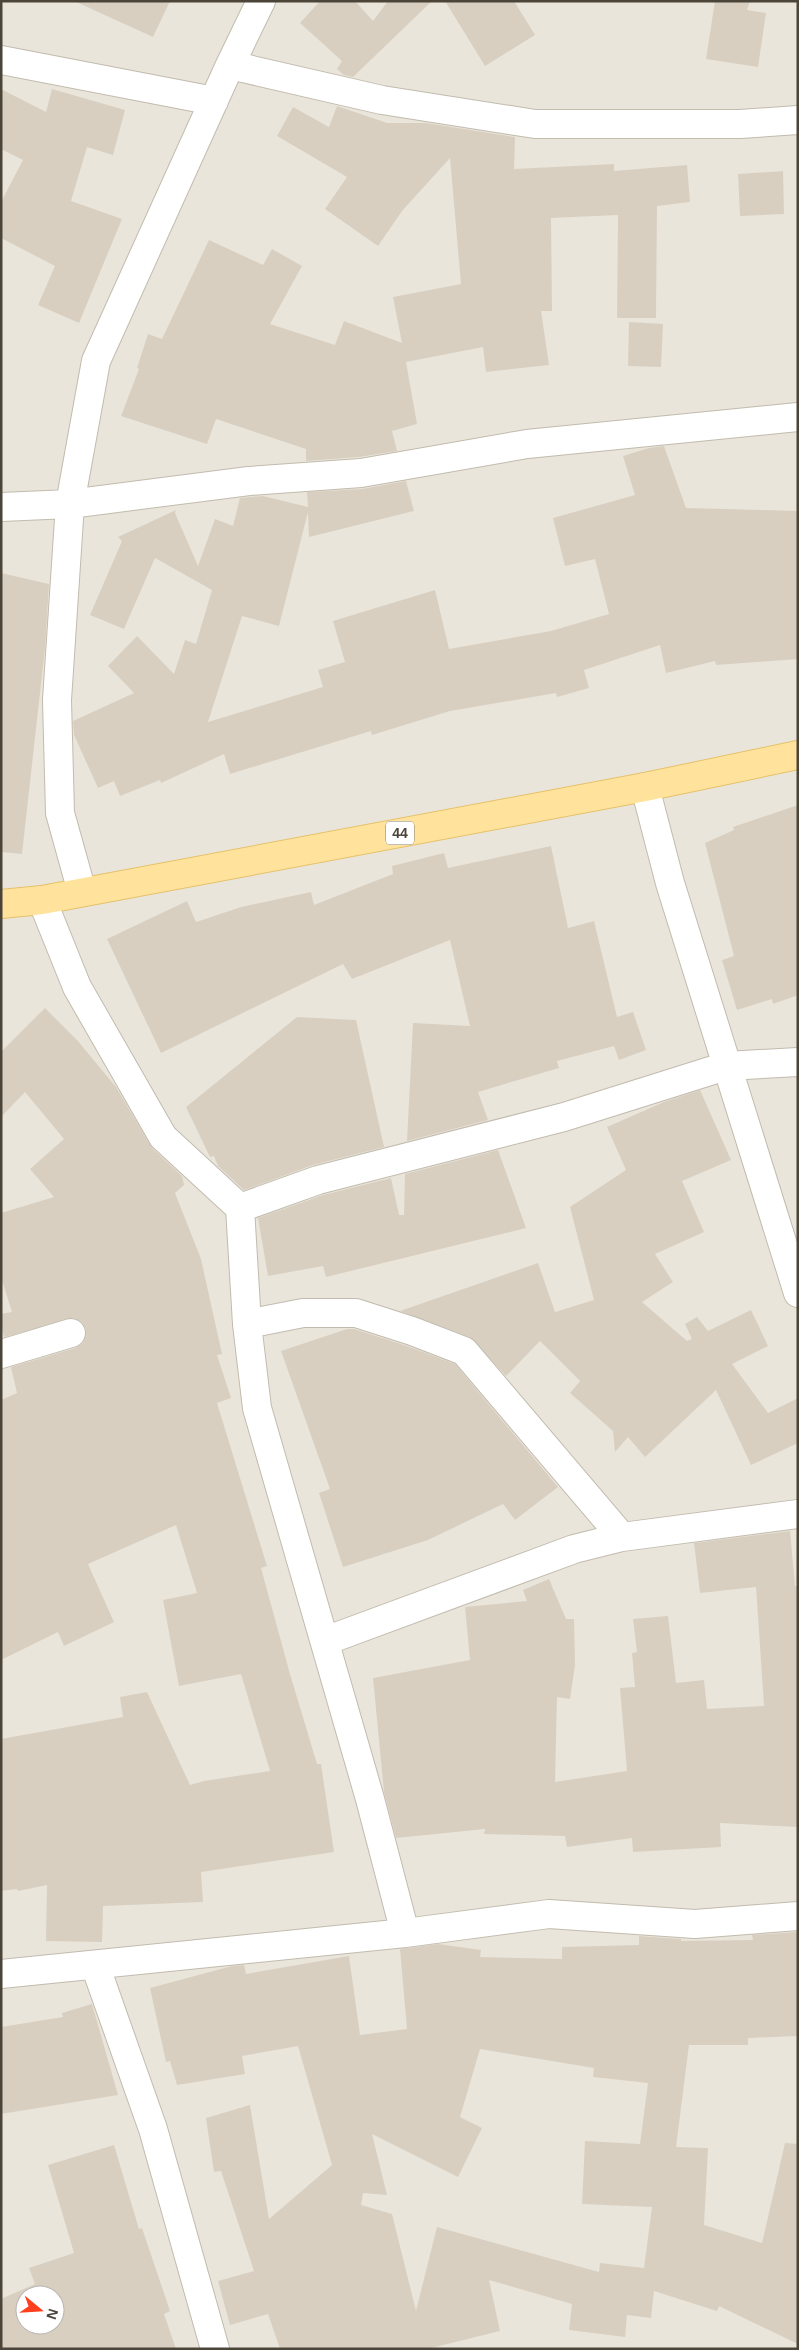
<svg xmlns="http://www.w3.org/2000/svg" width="799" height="2350" viewBox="0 0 799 2350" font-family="Arial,sans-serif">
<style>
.residential{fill:#eae5da;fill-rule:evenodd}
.building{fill:#d8cfc1;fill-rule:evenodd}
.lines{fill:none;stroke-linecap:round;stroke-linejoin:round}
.minor-casing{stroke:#c2bbae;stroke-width:30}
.major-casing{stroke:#e6c16a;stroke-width:30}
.minor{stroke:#fff;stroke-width:28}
.major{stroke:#ffe39c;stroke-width:28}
.labels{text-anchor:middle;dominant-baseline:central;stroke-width:4;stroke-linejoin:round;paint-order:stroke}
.shield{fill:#fff;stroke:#817c74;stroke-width:1}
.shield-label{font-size:14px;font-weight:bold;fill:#4b4439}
</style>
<rect width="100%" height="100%" fill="#f6f3ec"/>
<!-- residential -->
<path class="residential" d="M1,1H798V2349H1ZM25,2295H55V2325H25Z"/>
<!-- building -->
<path class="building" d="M74,1H170L153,37Z
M320,1H355L373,21L388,1H432L353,77L344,75L337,69L342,61L300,23Z
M445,1H514L535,35L485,66Z
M715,1H750L747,10L766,13L758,67L706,59Z
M1,89L46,112L52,89L125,110L113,155L87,147L71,201L122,219L79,323L38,305L55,266L1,238V202L23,160L1,149Z
M337,106L387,123H426L515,137L514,169L614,164V171L687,165L690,202L657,206L656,318H617L618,215L551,218L552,311H541L549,365L486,372L483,347L406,362L417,424L392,431L397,451L359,457L306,461V449L216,419L207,444L121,416L139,369L137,368L148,334L162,339L209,240L263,265L272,249L302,266L270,324L335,345L344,321L402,343L393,297L461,284L450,158L402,211L378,246L325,209L347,177L277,136L293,107L329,127Z
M783,171L784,214L740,216L738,174Z
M629,322L663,324L661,367L628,366Z
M664,446L686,508L798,511V659L716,665L715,661L666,673L660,645L584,670L589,688L557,697L556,693L450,711L372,735L371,731L230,774L224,754L161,783L160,780L120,796L114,781L98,788L74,735L73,721L134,693L108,666L137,636L174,674L185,640L196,644L212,590L155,558L124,629L90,615L122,541L118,537L176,510L175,513L198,566L215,519L233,526L240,498L263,496L308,507L307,492L362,489L406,481L414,511L309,537L308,512L279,626L242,616L208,722L323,687L318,670L345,662L333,621L435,590L449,649L551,631L609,614L595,559L565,566L553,518L635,495L623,456L649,448Z
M1,573L49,584L45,648L22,854L1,852Z
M798,805V995L773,1004L772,999L737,1010L722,960L734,956L705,843L734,830L733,827Z
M551,846L568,928L594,921L617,1017L633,1012L646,1050L619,1060L614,1046L557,1061L559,1068L478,1092L488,1120L407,1141L413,1023L470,1026L450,940L352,979L343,964L161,1053L107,939L187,901L196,922L241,907L311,892L314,905L393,874L392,866L444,853L448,868Z
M45,1008L77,1040L116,1087L152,1148L182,1176L184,1185L175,1193L201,1259L222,1354L217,1355L231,1398L217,1403L267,1566L261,1568L290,1674L317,1764H321L334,1852L201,1872L203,1902L103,1906L102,1942L46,1941L47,1885L18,1891L17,1889L1,1891V1739L123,1717L120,1697L147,1692L190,1785L204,1781L270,1771L241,1674L179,1686L163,1600L197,1593L176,1525L88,1564L114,1622L64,1646L58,1632L1,1660V1400L17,1393L11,1367L75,1348L83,1343L86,1336V1329L82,1322L74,1318L4,1337L1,1324V1314L12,1312L1,1277V1213L54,1197L30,1169L64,1139L25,1092L1,1117V1052Z
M297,1017L356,1020L384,1147L313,1165L244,1190L218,1166L214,1156L210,1157L186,1107Z
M700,1090L731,1160L682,1181L704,1232L655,1254L673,1282L642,1302L687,1341L692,1339L685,1324L697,1317L708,1331L751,1310L768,1346L732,1364L768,1413L798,1398V1443L751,1465L716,1390L645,1457L628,1437L615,1452L613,1431L570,1393L580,1381L540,1341L506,1376L470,1337L400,1311L538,1263L555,1312L594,1300L570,1207L626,1170L607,1127L664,1102Z
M498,1150L526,1228L326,1277L323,1266L268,1276L258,1218L323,1195L391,1178L399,1215H404L405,1174Z
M347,1329H354L407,1346L455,1364L558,1487L515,1520L503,1504L428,1540L343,1567L319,1493L330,1489L281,1351Z
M790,1531L795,1586H798V1827L720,1823L721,1847L633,1852L632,1838L567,1847L565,1836L484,1834L485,1829L396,1838L384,1792L373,1678L470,1660L465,1607L527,1601L523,1590L549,1579L566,1619H574L575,1665L570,1699L557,1697L555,1782L627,1771L620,1688L635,1687L632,1653L637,1652L633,1619L668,1616L676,1683L704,1680L707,1709L764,1706L756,1587L700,1593L694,1543Z
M798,1932V2036L748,2038V2045H689L676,2147L708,2148L704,2225L762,2243L785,2143L798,2144V2344L719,2306L717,2311L654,2291L651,2318L627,2315L625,2337L569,2330L572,2304L489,2280L500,2331L427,2349H280L268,2314L230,2325L218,2281L254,2271L221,2171L214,2172L206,2118L250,2105L269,2219L332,2165L298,2046L242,2056L245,2074L177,2085L170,2061L166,2062L150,1988L232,1966L244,1965L246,1974L349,1956L360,2035L407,2029L400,1949L438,1944L481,1950L480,1957L562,1959V1947L639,1945V1936L681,1939V1941L753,1940L752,1935ZM480,2049L594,2068L593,2077L648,2083L640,2144L585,2141L582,2204L652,2207L644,2268L600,2263L599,2272L437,2227L416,2311L392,2214L361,2205L363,2193L387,2195L372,2134L458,2177L482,2128L460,2117Z
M92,2004L118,2095L1,2114V2027L63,2017L62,2013Z
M114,2145L139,2229L142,2228L170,2311L164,2314L176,2349H1V2299L35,2284L29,2268L74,2253L48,2165ZM25,2295H55V2325H25Z"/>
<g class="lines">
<defs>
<path id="minor" d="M1,60L214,101
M230,65L382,100L535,124H740L798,120
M1,507L70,504L249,481L361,473L527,444L798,417
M645,787L670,883L798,1293
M82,892L60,813L57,700L70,504L96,361L230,65L261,1
M42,900L77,987L163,1137L240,1208L247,1324L257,1408L370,1799L405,1933
M240,1208L318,1180L564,1117L726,1066L798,1062
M247,1324L303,1313H356L412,1331L464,1351L622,1537
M1,1354L71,1333
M325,1641L574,1549L622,1537L798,1514
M95,1965L153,2129L215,2349
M1,1974L405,1933L549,1914L695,1924L798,1916"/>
<path id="major" d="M1,904L42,900L645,787L798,755"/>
</defs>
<!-- minor casing -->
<use href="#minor" class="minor-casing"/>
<!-- major casing -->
<use href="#major" class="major-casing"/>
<!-- minor -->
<use href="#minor" class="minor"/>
<!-- major -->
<use href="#major" class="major"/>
</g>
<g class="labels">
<!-- shield labels -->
<rect class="shield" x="386" y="821.5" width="28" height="23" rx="4"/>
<g class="shield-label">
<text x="400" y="833">44</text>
</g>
</g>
<!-- border -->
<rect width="799" height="2350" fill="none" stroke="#4b4439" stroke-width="5"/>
<!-- north arrow -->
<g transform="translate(40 2310) rotate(108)"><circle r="24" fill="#ffffff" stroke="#b7b4b0"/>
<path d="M0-4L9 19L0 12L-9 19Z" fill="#fc3f1d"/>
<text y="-8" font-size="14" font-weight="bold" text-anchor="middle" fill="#4b4439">N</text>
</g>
</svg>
